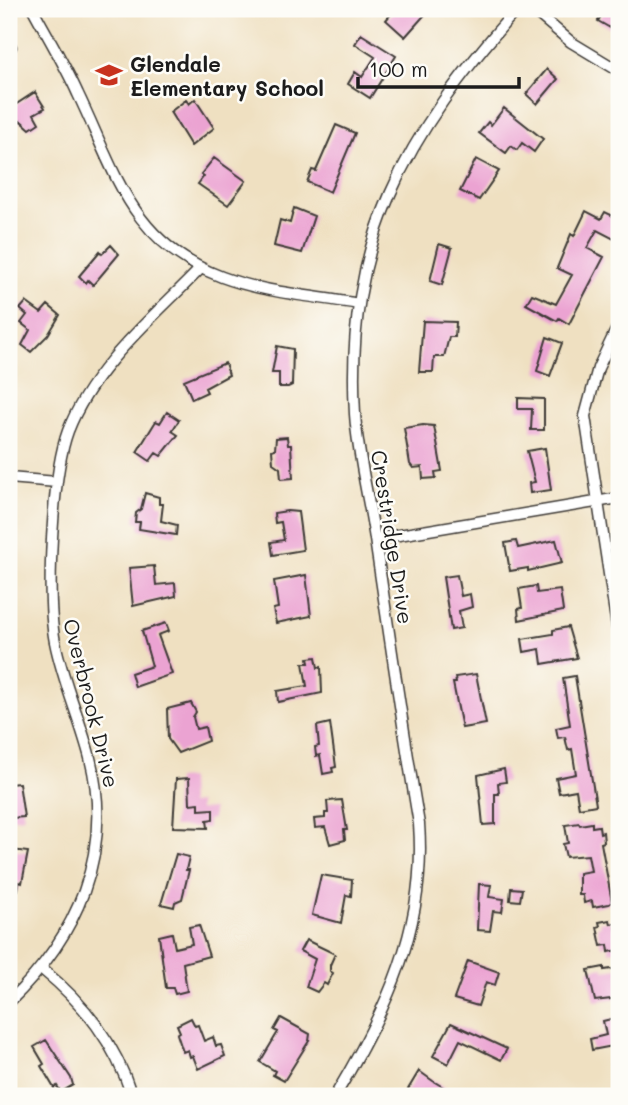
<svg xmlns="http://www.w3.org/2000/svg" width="628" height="1105" viewBox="0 0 628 1105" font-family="Mali,sans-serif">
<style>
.building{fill:#eba3d2}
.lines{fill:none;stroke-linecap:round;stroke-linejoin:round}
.street-casing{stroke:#3c3935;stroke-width:13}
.street{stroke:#fff;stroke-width:10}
.labels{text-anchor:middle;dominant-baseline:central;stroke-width:5;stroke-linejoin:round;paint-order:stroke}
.poi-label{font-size:21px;font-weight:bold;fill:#1c1c1c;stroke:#fdfcf7;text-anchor:start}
.street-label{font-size:21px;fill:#1c1c1c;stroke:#fdfcf7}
</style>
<rect width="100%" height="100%" fill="#fdfcf7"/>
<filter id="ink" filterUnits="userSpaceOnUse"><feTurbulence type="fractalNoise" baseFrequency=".0143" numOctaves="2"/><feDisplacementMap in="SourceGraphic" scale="14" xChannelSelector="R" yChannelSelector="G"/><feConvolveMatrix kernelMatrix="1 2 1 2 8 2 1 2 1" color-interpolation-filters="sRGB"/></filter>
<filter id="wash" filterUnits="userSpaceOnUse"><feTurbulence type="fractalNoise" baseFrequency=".00686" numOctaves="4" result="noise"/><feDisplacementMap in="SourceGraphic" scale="28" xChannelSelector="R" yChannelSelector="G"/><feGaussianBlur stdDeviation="1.57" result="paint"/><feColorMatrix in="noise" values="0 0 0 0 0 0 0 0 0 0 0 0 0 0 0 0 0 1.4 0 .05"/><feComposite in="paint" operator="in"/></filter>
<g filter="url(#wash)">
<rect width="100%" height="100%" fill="#efe0c1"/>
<g id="blocks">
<!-- building -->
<path class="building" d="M395,9H430L405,37L386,20Z
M605,9H619V33L598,21Z
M361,34L396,56L370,98L348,84L355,72L362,77L375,57L355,44Z
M547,69L558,79L537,104L526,94Z
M35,92L45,108L34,114L39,123L30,129L21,121L9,125V109Z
M195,99L214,128L191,146L170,112L186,100L189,104Z
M504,108L543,139L534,152L522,143L517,150L511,146L506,153L479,133L488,122L491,125Z
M336,125L355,133L330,192L307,182L312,170L316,171Z
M214,158L246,181L228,205L198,184L204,176L201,174Z
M476,159L499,171L479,200L460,191Z
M619,204V230L614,239L597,230L587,248L604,257L569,324L559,318L557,321L526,304L532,294L556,304L572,275L557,268L571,234L574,236L586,211L601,219L605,212L613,216Z
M294,208L314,216L302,253L274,246L280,220L290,223Z
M439,244L452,248L442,285L430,281Z
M111,245L119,254L93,285L88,280L86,283L79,276L100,251L102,254Z
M26,302L41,313L48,305L60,315L48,335L31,352L22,345L30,330L21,323L27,315L20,309Z
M423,321L456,322L455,337H449L444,357H434L433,372H419Z
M547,337L562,343L550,376L537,371Z
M277,346L293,349L292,385L288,387H279V373H272Z
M225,363L229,375L205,388L207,392L192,399L184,380Z
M518,398L544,399V430H531L532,409H518Z
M167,412L179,420L172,431L178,435L161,456L156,453L150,461L137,452L156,421L160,423Z
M423,425L434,426L442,471L435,472L436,478L423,479L422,467L413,468L410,464L404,428Z
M287,437L288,445H291L293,478L281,479L280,468L273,463L272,450L275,449L276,438Z
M545,448L551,490L530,493L529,483L535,482L527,451Z
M145,493L159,497V504H163L161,521L177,525L176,535L139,529L140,522H135L136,513L141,509Z
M287,511L298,512L303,550L273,555L271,542L284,540L281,522L275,523L274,513Z
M556,540L562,563L528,571V568L510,571L505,543L516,541L518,548Z
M154,566L156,585L175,583L176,596L133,606L129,568Z
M306,575L311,616L276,623L273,609L278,608L274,581Z
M457,575L461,596L470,594L472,607L459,611L462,628L451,630L443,577Z
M536,586L537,593L560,590L563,611L519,620L518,609L522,608L519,589Z
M166,623L169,631L158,635L172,674L135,687L131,673L152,666L142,631Z
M568,627L577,658L542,664L540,649L524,652L522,639L553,634V630Z
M316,657L318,668L321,667L322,693L278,702L277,691L307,686L303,663H309L308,658Z
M476,674L486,724L462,728L453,683H456L455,677Z
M575,676L596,805L579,808L576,790L559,793L556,778L576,774L572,749L568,750L565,737L558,738L556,728L570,725L563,678Z
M191,703L196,712L193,717L196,729L205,727L208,741L178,753L168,739L167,709Z
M330,723L336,767L332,768L333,772L323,774L320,755L316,756L315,747L319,746L317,726Z
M504,769L506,782L498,783L499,794H495V824L483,825L478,775Z
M189,778L190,804L199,803V810L213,809V819L207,820L208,828L173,827L176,779Z
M19,783L24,817L12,818L9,812V784Z
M342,800L347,830H344L345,840L330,844L325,827L315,828L314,819L325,818V813H328L327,801Z
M579,823L580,825L592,823V827L599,826L600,833L603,832L604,842L601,843L612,902L609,904L593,907L592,901L584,903L583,895H579V873L591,871L588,855L566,857L563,844L568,843L565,825Z
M12,850L28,852L22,883L19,882L18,890L9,889Z
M176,854L189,857L186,870H189L182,899L175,902L174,907L161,904Z
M321,875L352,880L351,896L346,895L341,923L312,915Z
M479,884L491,885L489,897L504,899L502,912L493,911L490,931L477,930Z
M511,888L522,889L520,901L510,900Z
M610,920L611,924L616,923L619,950L609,952L608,945L601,946L597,927L600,926L599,922Z
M199,925L209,956L183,963L187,991L175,994L173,988H166L159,936L172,933L175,948L192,944L189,927Z
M306,940L335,954L330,965V971L333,973L327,985L324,983L317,992L306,987L315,959L300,951Z
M468,961L499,972L495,985L486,982L478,1006L454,999Z
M604,967V970L619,968V998L595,1001L588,970Z
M619,1017V1037L612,1038L613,1046L592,1050L590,1039L606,1035L603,1021Z
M191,1018L195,1026L198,1025L204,1041L213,1037L216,1046L221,1045L225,1056L198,1069L193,1056L190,1057L188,1050L183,1052L177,1034L180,1032L177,1025Z
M281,1018L310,1034L309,1041L284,1081L273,1075L275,1071L260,1062L278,1032L274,1030Z
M451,1023L507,1049L501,1060L460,1040L448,1064L433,1056Z
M46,1040L71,1078L73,1085L61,1092L57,1086L54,1088L41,1066L44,1064L34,1047Z
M419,1071L433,1081L458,1096H404Z"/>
</g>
</g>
<g filter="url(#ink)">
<use href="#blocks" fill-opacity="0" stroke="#3c3935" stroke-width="2"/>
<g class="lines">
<defs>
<path id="street" d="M33,9C48,37 65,65 78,94C116,173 131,243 222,277C265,293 314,296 359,304
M532,9L571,42L619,71
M9,48L11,47
M619,324L598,368L585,416L619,640
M9,478L57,482
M375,539L619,498
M42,969C85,1004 115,1043 132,1096
M9,1002C77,937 114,853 90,758C80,719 63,682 55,642C46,597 52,474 68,431C93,366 154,317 201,268
M335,1096C386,1011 427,926 419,824C403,731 390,638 376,546C370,502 358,459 355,414C345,241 405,135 517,9"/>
</defs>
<!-- street casing -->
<use href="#street" class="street-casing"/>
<!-- street -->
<use href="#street" class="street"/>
</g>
</g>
<!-- icons -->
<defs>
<symbol id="school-bare" viewBox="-9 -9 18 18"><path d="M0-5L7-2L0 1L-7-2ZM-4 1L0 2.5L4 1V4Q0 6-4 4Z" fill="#c8321e" stroke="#fdfcf7" stroke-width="2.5" paint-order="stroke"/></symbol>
</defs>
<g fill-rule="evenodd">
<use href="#school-bare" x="90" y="56" width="38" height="38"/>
</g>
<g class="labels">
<!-- poi labels -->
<g class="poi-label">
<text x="130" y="63">Glendale<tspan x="130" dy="24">Elementary School</tspan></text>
</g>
<!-- street labels -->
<g class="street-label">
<text transform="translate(393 537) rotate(81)">Crestridge Drive</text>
<text transform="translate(92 703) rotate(76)">Overbrook Drive</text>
</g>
</g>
<!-- margin -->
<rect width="628" height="1105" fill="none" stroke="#fdfcf7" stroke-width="35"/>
<!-- scale -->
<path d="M358 77v10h161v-10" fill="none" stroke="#1c1c1c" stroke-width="3.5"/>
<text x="369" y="77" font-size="21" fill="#1c1c1c" stroke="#fdfcf7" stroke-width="5" paint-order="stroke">100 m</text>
</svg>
